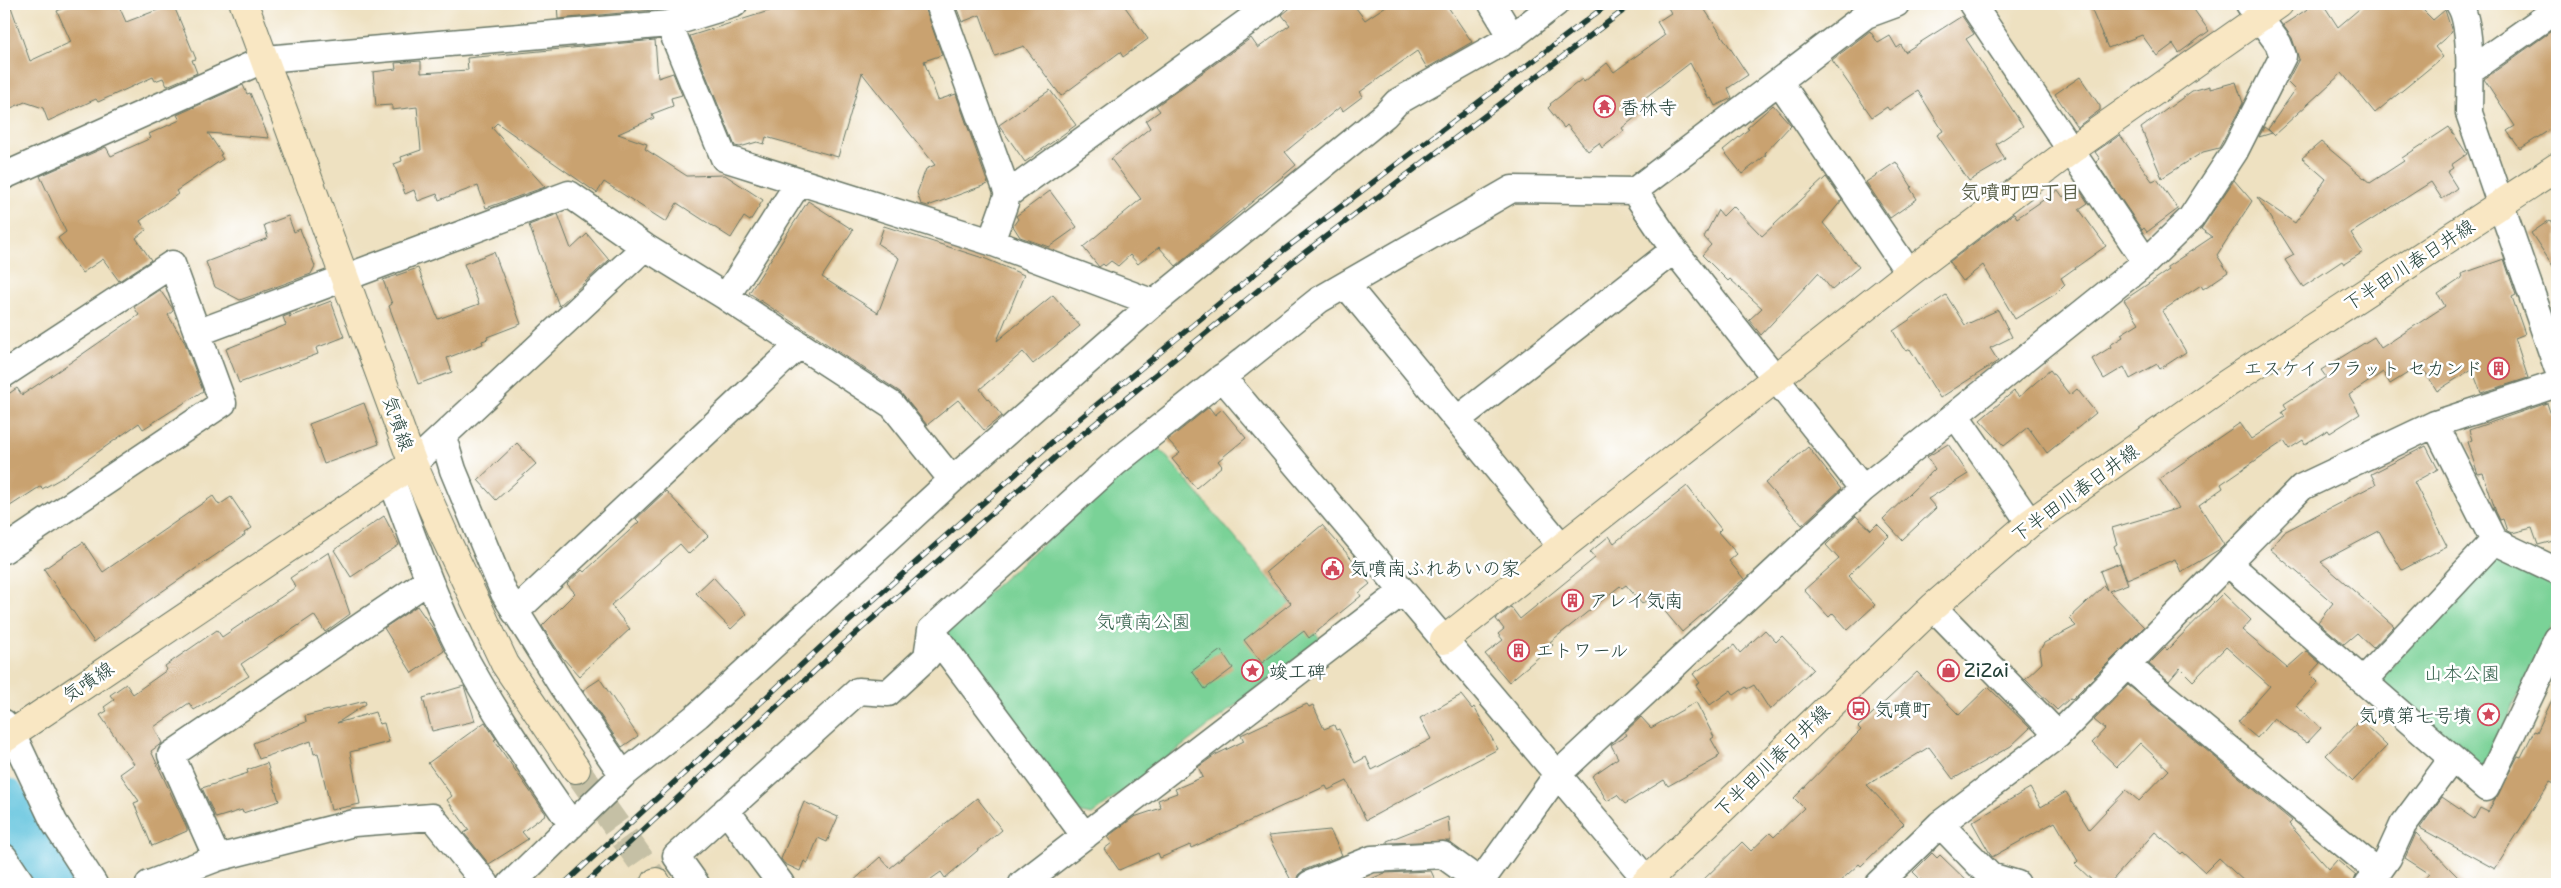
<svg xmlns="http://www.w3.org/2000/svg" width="2561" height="888" viewBox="0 0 2561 888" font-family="'Shantell Sans','Klee One',sans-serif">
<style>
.green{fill:#7ad297;stroke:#4c8866}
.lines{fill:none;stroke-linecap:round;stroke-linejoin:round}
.river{stroke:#5fc2dd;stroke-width:45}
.building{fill:#c9a26f}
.secondary-tunnel{stroke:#c5c0a5;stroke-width:28;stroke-dasharray:28 14;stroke-linecap:butt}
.street-casing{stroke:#677665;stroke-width:29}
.secondary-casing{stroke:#677665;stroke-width:30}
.street{stroke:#fff;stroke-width:26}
.secondary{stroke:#f9e7c3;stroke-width:28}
.rail-casing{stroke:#1f3d34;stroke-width:5.5}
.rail{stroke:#fff;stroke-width:4;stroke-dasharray:11;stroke-linecap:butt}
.labels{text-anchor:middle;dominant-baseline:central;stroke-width:5;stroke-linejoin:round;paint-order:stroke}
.poi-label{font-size:19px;fill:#1f3d34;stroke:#fff;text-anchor:start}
.street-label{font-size:19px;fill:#1f3d34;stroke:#fff}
.park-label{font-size:19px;fill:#36624d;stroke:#fff}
.neighbourhood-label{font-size:20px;font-weight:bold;fill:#5a6049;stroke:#fff}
</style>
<rect width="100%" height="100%" fill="#fff"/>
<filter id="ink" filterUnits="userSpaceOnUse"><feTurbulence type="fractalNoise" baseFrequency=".02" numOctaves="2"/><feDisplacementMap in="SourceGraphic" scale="10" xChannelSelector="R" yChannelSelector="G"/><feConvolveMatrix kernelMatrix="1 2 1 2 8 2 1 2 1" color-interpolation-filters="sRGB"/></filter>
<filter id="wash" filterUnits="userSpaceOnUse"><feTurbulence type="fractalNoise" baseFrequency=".0096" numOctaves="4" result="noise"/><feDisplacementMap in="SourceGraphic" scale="20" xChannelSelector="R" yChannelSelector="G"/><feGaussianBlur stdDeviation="1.12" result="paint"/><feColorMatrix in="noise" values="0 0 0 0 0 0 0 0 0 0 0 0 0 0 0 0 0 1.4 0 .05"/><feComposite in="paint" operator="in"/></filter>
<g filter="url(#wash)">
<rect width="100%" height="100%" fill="#eee1c1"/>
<!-- green -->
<path class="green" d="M1156,444L1321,640L1092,815L1081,813L947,638L949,627Z
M2499,557L2557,585V613L2486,765L2476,768L2378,682L2488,560Z"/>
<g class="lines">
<!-- river -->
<path class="river" d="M4,800L57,884"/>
</g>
<g id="blocks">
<!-- building -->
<path class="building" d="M4,4H10L30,61L71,42L57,11L73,4H118L126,22L173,4L196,59L192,60L197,73L167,86L163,78L155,81L153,77L98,102L96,99L48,121L43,108L25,102L4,111Z
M557,4H652L653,10L558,19Z
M791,4H924L942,55L924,61L938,100L956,94L988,184L928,206L921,204L917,193L926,169L935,165L862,73L838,157L766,137L764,144L757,142L740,147L735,146L690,36Z
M955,4H1123L1148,39L1123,57L1120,52L1061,96L1024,46L995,56L980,15L962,22Z
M1295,4H1353L1365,20L1389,4H1446L1472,42L1427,68L1417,51L1360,92L1363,96L1343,111L1340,107L1285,152L1296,165L1176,266L1159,247L1138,264L1130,255L1118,266L1111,261L1105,266L1103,264L1099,267L1083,247L1141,199L1111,159L1150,128L1146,121L1160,111L1156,106L1251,38L1258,48L1290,25L1282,15Z
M1666,4H1701L1748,75L1728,88L1732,98L1715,106L1711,98L1709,99L1690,63L1641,101L1644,104L1638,107L1642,112L1622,128L1624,131L1602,148L1599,143L1588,151L1567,125L1564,128L1548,108L1551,105L1550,104L1582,79L1584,82L1607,63L1614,72L1665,35L1657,22L1671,13Z
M2089,4H2190L2209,31L2179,53L2173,44L2157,56L2142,35L2108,48Z
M2315,4H2323L2338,27L2365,4H2417L2433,20L2445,10L2452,32L2435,47L2443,57L2375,113L2342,73L2274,135L2268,129L2295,90L2287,82L2299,59L2292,38L2283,25Z
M1962,16L1974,34L1966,39L2023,126L1996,144L2005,160L1969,181L1937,135L1943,131L1918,91L1889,110L1887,107L1872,117L1832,60L1870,31L1878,43L1890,36L1897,48L1901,45L1905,52Z
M2557,27V125L2520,149L2507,131L2515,126L2484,79Z
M655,40L658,78L673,73L682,95L671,98L673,106L652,114L654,118L618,134L647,144L645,149L687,176L725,175L763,200L750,221L744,217L731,238L677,203L666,222L604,182L597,193L497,123L492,128L545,187L486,208L478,186L439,200L437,194L418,201L414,190L405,194L394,164L402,161L401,157L421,150L417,107L392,110V105L376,106L373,72L396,69L395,63L421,61V73L468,70L467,58Z
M2080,77L2100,106V110L2077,127L2055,94Z
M2236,82L2243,103L2219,148L2203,152L2162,178L2141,128L2192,91L2210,86V89Z
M243,85L247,94L250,93L269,138L208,133L222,154L220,155L223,159L176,191L178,194L140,221L146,230L136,238L151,260L119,281L103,259L82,273L58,238L66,232L40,176L106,147L111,156L151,138L149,134L180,120L177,115Z
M1050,90L1076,125L1025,162L999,125Z
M1773,105L1791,125L1765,153L1766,155L1742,174L1723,150L1749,129L1747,128Z
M2264,127L2272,133L2259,137Z
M2449,127L2467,154L2451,165L2453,168L2447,172L2457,188L2442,199L2431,182L2351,233L2363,252L2344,264L2342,261L2303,287L2285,260L2294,255L2257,197L2295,223L2326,179L2302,158L2321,142L2370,183L2404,161L2402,158Z
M2120,135L2152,181L2157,179L2178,209L2147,232L2144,228L2142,230L2096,162L2100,159L2095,152Z
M1896,162L1912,187L1910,188L1917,199L1890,218L1866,182Z
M1826,177L1842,200L1823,223L1859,267L1832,290L1818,273L1761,335L1749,320L1762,308L1730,279L1728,281L1702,255L1711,245L1704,237L1718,210L1723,216L1733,206L1762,236Z
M2234,180L2252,201L2217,255L2228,272L2203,289L2201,285L2162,311L2186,352L2160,369L2157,364L2130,379L2124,367L2104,379L2092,359L2111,347L2110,345L2123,337L2121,334L2139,323L2124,300L2169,270L2167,267L2212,237L2201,229Z
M2077,186L2088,203L2079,209L2106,246L2061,278L2065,285L2057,293L2015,319L1983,265L1963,281L1949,262L2014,213L2017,218L2058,190L2063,197Z
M1050,191L1077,227L1049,247L1020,237L1013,226L1018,219L1016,216Z
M808,201L853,230L822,277L878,313L899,258L878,244L884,226L986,259L1024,275L997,341L1053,295L1080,326L1033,364L1023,352L980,389L1002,416L984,430L958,400L927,425L900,392L749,293Z
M558,214L571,249L587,234L609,260L559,306L529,225Z
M288,216L294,232L300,229L315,266L311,274L240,300L215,287L206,262L268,238L264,225Z
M2550,220L2557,232V272L2531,233Z
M494,252L521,324L487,337L488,339L482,341L483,344L447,358L452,372L418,384L389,306L392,304L383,280L418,268L438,319L479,304L464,264Z
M2504,259L2516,295L2512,297L2525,334L2515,338L2528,378L2481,393L2472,369L2437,391L2421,365L2390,384L2383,372L2349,395L2360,414L2330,433L2328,430L2305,444L2303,440L2289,449L2284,441L2221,484L2223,488L2199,505L2224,545L2220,549L2181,572L2175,559L2127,579L2114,546L2117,544L2112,528L2179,508L2159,479L2240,423L2251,439L2285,417L2282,412L2287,409L2284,404L2326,377L2321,370L2374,337L2381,348L2445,306L2438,294L2462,278L2461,274Z
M160,290L173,309V311L168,315L185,343L203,391L143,429L139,423L60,479L42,489L41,486L4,510V397L17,388L22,395L58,371L139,315L134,307Z
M1946,295L1965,325L1998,310L2012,337L1990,348L1998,361L1940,398L1910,349L1907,351L1903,348L1893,331Z
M331,301L344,337L316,348L318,354L239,383L226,349L286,325L283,317L291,314L289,317Z
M2050,370L2070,395L2077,389L2096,413L2047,453L2028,427L2004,446L1980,420L2014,391L2019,397Z
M364,403L379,444L324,464L309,424Z
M2547,403L2551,415L2557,413V487H2555L2557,496V540L2538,545L2532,528L2512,533L2507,531L2503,519L2500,520L2496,512L2483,473L2478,474L2467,442L2472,440L2469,430Z
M1209,407L1215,415L1222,409L1246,438L1218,461L1222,466L1196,488L1172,459L1180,453L1168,440Z
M517,443L536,464L496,500L478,480Z
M1948,444L1968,474L1928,499L1936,508L1902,540L1883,519L1935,469L1927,457Z
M2426,446L2438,469L2414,482L2447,546L2402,570L2379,531L2321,562L2394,626L2373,648L2357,633L2344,644L2318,622L2333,603L2270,549L2284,532L2376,484L2371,474Z
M1808,447L1841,489L1802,525L1765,483Z
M1687,486L1721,529L1718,532L1737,554L1729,561L1744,579L1682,632L1652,596L1642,604L1626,585L1622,588L1620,586L1550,642L1553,645L1509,682L1485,654L1503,640L1498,634L1504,629L1496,619L1511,607L1520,619L1595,558L1590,552L1609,536L1614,543Z
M666,491L708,536L689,554L680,544L611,605L630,629L579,676L562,657L542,626L575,593L567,584L582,570L584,572L639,522L636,519Z
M213,496L219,505L231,497L252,528L244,533L245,535L148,601L94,642L44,569L83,542L103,572Z
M384,516L399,545L351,577L334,550Z
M1856,516L1871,530L1877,524L1889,536L1848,576L1875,605L1848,630L1833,613L1829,617L1804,590L1839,559L1826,545Z
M1322,525L1358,566L1357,568L1370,584L1359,593L1361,596L1309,638L1304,631L1262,663L1244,640L1291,603L1266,572Z
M329,552L350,614L325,632L314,615L241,664L249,676L194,710L189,703L154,727L162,743L151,751L187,828V831L152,846L134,803L139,801L120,774L134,764L100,715L107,711L104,707L114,700L110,695L126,684L133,694L167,670L165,666L217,630L222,637L296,587L290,578Z
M2120,563L2128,584L2109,591L2144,627L2072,699L2070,698L2057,710L2025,679L2042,663L2040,650L2044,643L2076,626L2069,619L2104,586L2107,590L2100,571Z
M713,577L747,614L731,629L696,593Z
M2223,593L2251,620L2242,630L2287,668L2306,651L2320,663L2310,674L2318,682L2296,706L2321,728L2307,743L2274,718L2257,738L2238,722L2270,686L2226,647L2193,681L2180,668L2169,681L2149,664L2165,648L2167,650Z
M417,606L434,630L444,651L412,673L384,628Z
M1765,630L1776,642L1782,636L1813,669L1770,710L1754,685L1747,689L1746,687L1734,695L1731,690L1710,705L1696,685L1700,683L1693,674L1734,645L1740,653Z
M1221,650L1233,668L1205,689L1192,671Z
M1917,672L1959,715L1988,687L2030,728L2011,746L1953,779L1929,747L1867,785L1904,824L1861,866L1859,864L1837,884H1699L1742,842L1751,851L1770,833L1774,837L1804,808L1794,798L1861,730L1858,727Z
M600,679L638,736L622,747L583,690Z
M2128,685L2292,821L2289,824L2329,869L2337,860L2356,876L2353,884H2247L2219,858L2205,872L2183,852L2181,854L2155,832L2109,884H2096L2075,864L2078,861L2055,822L1992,857L1972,822L2030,788L2041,807L2066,792L2089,829L2126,790L2139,801L2169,770L2140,743L2117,767L2092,743L2105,729L2094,720Z
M464,686L475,721L432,731L423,698Z
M2557,689V785L2550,782L2495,869L2420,828L2442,797L2474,819L2480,808L2488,812L2518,756L2521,757L2534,731L2537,732Z
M1461,695L1472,709L1474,707L1498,749L1366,820L1347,781L1328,790L1326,786L1191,848L1190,845L1160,858L1158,853L1119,870L1104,849L1112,843L1107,837L1134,817L1161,808L1158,800L1177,793L1175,789L1203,777L1198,767L1215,755L1244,741L1241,735L1307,704L1309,707L1313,705L1324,729L1334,725L1336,730L1339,729L1355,763L1366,757L1372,770L1431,739L1420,718Z
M365,701L366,704L337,723L375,712L379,724L384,723L389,742L350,752L360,804L331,810L318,753L314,754L311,741L259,759L253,743L306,722L305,716Z
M1696,702L1714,737L1711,739L1720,755L1717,756L1718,758L1668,786L1664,780L1625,804L1617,795L1607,801L1592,776L1618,758L1611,745L1627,735L1625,732L1641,717L1651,728Z
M2360,720L2387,746L2353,781L2326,755Z
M485,722L496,739L494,740L546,814L522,832L528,839L489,864L464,833L469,830L447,800L452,796L428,763Z
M267,763L279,801L243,813L242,810L216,818L202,788L248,773L247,770Z
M977,798L1002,830L945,878L941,872L924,884H850L880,857L890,868Z
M804,802L838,817L827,842L818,838L808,863L804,861L800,871L785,864L781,859Z
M1448,817L1450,841L1387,843V841Z
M1330,830L1342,855L1304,870L1298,875L1295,884H1293L1268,836Z
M2416,833L2450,869L2465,884H2419L2430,874L2405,858Z
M1932,853L1937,858L1940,855L1970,884H1925L1913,872Z
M1431,871L1437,884H1349L1365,878L1366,881L1385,873Z"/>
</g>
</g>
<g filter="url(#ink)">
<use href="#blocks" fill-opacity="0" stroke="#677665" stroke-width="1"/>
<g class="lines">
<!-- secondary-tunnel -->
<path class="secondary-tunnel" d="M576,769L656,882"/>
<defs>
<path id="street" d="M939,4L1008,194L991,242
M1492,4L1512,37
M1972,4L2146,262
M2459,4C2473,24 2469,87 2469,113L2557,367
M669,24L724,158L991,242L1154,303
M2469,71L2557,9
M1779,81L1909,273
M4,176L265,59L669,24L734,4
M1634,191L1674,250L1863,489
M1008,194L1272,4
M1346,285L1561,546
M726,297L799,182
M197,333L569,194L645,247L726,297L892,405L952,480
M4,374L172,264L223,403L4,550
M1222,377L1650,884
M1956,416L2030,523
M1458,419L1674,250
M2435,424L2494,541L2557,571
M443,437L453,470L504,593L562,686L623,775
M413,464L645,247
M391,479C412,534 431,592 458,645C491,708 531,766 572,825
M2228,563L2486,788L2557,639
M1933,607L2058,735
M515,612L799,345
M931,630L1085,836
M2128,666L2378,872L2368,884
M2363,681L2494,541
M4,723L12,733L54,822L94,884
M726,810L781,884
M1940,824L1990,876L2017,884
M4,857L22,884
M217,858L171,755L429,580
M2378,872L2388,858L2403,825L2452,759
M149,884L217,858L354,823L432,817L486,884
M511,884L623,775L698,715L952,480L1154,303L1385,115L1397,102L1512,37L1555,4
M696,884L676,856L858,691L888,693L927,657L931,630L1114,464L1319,300L1512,189L1634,191L1866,15L1896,4
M1022,884L1402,592
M1310,884L1372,859L1443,855L1480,882
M1479,884L1557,775L1863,489L2146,262L2191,218L2235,151L2283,56L2278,43L2249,4
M1878,884L1940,824L2058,735L2302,487L2435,424L2557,384"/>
<path id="secondary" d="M244,4L413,464L446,539L505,664L576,769
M1444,640L1909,273L2071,150L2279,4
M4,739L413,464
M656,882L657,884
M1644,884L1933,607L2030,523L2228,383L2557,167"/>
</defs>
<!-- street casing -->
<use href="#street" class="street-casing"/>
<!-- secondary casing -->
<use href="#secondary" class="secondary-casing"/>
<!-- street -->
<use href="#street" class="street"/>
<!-- secondary -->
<use href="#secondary" class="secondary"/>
<defs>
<path id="rail" d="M564,884L837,632L1060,435L1285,249L1608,4
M585,884L845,643L1067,447L1295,260L1632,4"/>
</defs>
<!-- rail casing -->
<use href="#rail" class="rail-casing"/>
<!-- rail -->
<use href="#rail" class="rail"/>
</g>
</g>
<!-- icons -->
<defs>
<symbol id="temple-ring" viewBox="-11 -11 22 22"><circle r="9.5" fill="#fff" stroke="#d1495b" stroke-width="1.5"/><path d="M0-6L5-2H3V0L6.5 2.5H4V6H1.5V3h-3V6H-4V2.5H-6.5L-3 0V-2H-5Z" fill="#d1495b"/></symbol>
<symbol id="building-ring" viewBox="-11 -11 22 22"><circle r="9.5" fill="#fff" stroke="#d1495b" stroke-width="1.5"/><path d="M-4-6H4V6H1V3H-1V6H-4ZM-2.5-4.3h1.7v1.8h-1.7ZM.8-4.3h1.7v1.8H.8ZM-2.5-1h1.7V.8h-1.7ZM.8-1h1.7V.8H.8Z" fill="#d1495b"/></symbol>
<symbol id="civic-ring" viewBox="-11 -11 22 22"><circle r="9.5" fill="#fff" stroke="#d1495b" stroke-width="1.5"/><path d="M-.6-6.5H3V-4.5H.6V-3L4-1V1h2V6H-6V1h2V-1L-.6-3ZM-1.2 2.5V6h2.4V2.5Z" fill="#d1495b"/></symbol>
<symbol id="shop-ring" viewBox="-11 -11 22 22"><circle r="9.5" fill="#fff" stroke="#d1495b" stroke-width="1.5"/><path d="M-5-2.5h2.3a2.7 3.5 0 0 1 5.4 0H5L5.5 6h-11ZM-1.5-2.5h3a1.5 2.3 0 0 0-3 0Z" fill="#d1495b"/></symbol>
<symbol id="sight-ring" viewBox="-11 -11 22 22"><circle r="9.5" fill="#fff" stroke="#d1495b" stroke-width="1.5"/><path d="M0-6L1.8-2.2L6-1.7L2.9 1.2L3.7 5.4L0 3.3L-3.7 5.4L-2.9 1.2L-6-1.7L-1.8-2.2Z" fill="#d1495b"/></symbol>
<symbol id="bus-ring" viewBox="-11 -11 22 22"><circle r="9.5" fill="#fff" stroke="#d1495b" stroke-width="1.5"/><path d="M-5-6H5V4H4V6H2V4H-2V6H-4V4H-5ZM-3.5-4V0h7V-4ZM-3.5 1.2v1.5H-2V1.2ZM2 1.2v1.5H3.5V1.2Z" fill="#d1495b"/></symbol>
</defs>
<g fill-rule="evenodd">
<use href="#temple-ring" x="1592" y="94" width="25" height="25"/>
<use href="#building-ring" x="2486" y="356" width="25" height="25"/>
<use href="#civic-ring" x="1320" y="556" width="25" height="25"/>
<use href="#building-ring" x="1560" y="588" width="25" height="25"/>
<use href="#building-ring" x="1506" y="638" width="25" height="25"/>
<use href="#shop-ring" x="1936" y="658" width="25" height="25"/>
<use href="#sight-ring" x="1240" y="658" width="25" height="25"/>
<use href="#bus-ring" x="1846" y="696" width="25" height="25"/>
<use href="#sight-ring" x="2476" y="702" width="25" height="25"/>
</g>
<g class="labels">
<!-- poi labels -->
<g class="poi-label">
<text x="1620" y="107">香林寺</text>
<text x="2483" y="368" text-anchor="end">エスケイ フラット セカンド</text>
<text x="1349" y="568">気噴南ふれあいの家</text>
<text x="1589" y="600">アレイ気南</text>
<text x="1535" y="650">エトワール</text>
<text x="1964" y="670">ZiZai</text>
<text x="1269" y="671">竣工碑</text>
<text x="1874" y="709">気噴町</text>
<text x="2472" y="715" text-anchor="end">気噴第七号墳</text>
</g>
<!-- street labels -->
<g class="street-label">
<text transform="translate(2409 265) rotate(-33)">下半田川春日井線</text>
<text transform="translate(398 423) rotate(70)">気噴線</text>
<text transform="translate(2075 493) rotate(-36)">下半田川春日井線</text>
<text transform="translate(88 682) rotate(-34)">気噴線</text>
<text transform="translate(1772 761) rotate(-44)">下半田川春日井線</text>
</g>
<!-- park labels -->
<g class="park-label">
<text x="1143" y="621">気噴南公園</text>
<text x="2462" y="673">山本公園</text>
</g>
<!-- neighbourhood labels -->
<g class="neighbourhood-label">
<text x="2020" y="192">気噴町四丁目</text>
</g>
</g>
<!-- margin -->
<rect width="2561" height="888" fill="none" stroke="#fff" stroke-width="20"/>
</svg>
